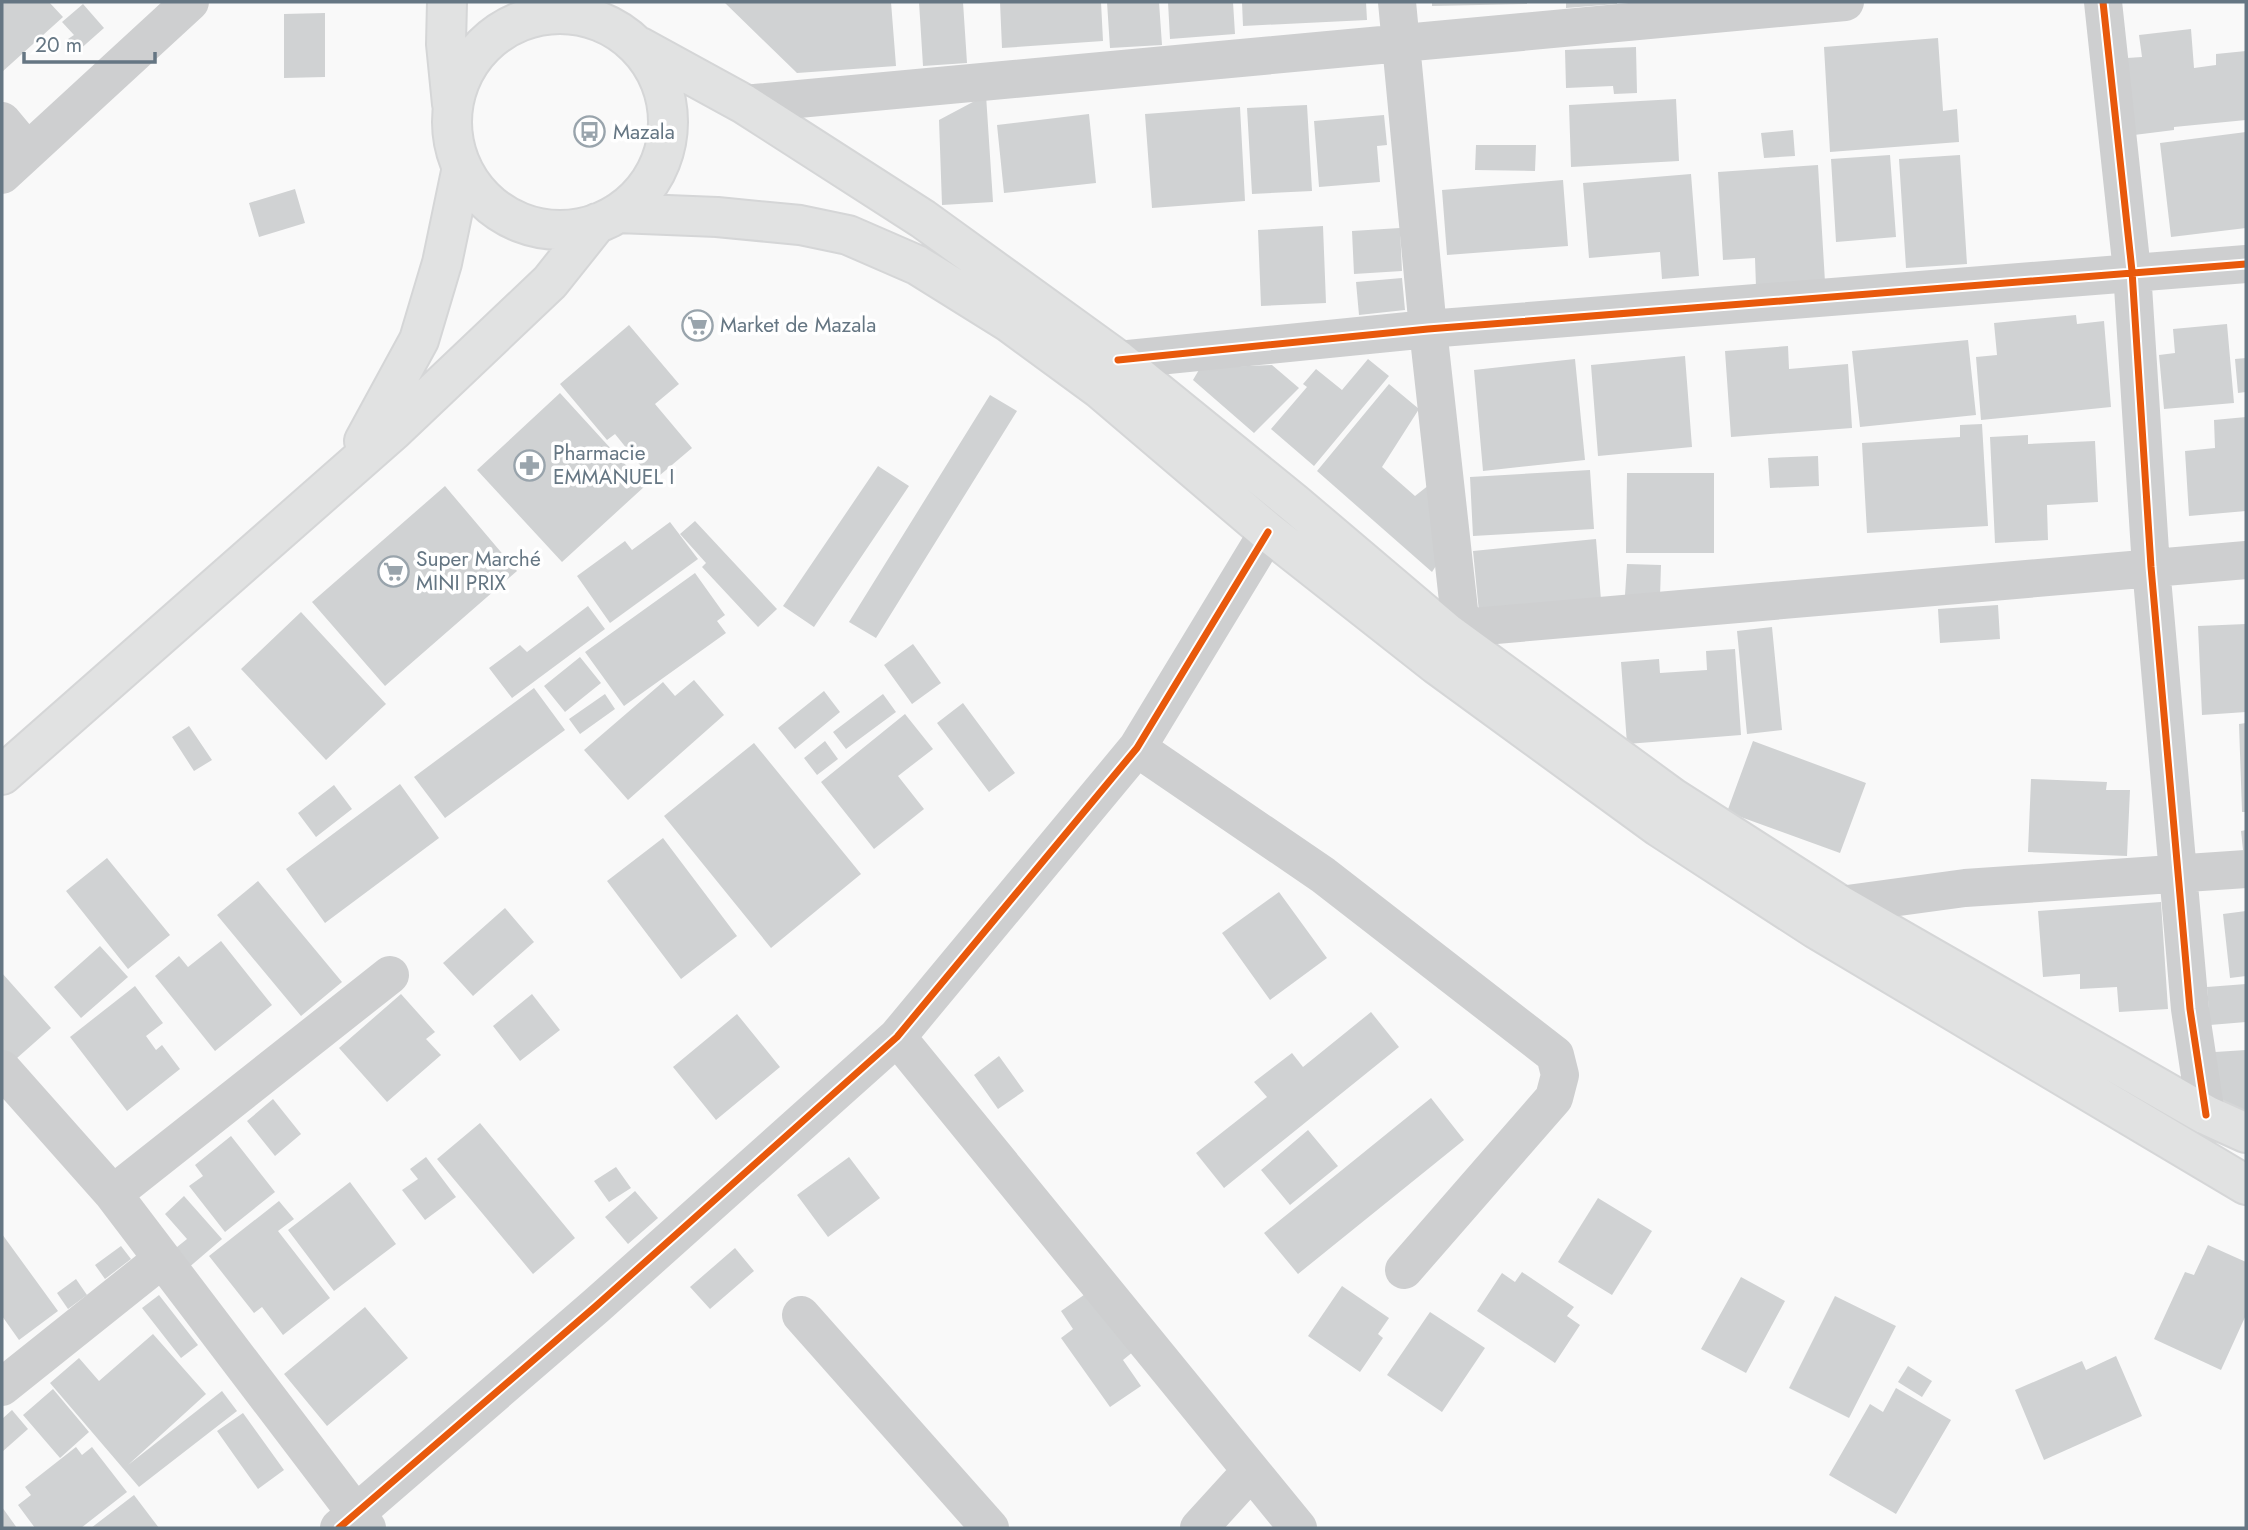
<svg xmlns="http://www.w3.org/2000/svg" width="2248" height="1530" viewBox="0 0 2248 1530" font-family="Jost,sans-serif">
<style>
.building{fill:#d0d2d3}
.lines{fill:none;stroke-linecap:round;stroke-linejoin:round}
.major-casing{stroke:#d5d6d7;stroke-width:42}
.minor{stroke:#cecfd0;stroke-width:38}
.major{stroke:#e1e2e2;stroke-width:38}
.cycleway-casing{stroke:#fff;stroke-width:11}
.cycleway{stroke:#e8590c;stroke-width:7}
.labels{text-anchor:middle;dominant-baseline:central;stroke-width:7;stroke-linejoin:round;paint-order:stroke}
.poi-label{font-size:21px;fill:#657683;stroke:#fff;text-anchor:start}
</style>
<rect width="100%" height="100%" fill="#f9f9f9"/>
<!-- building -->
<path class="building" d="M2,2H49L63,17L2,72Z
M724,2H891L896,66L797,73Z
M919,2H963L967,63L923,66Z
M1000,2H1101L1103,41L1002,48Z
M1107,2H1159L1162,45L1110,48Z
M1168,2H1233L1235,34L1170,39Z
M1242,2H1366L1367,20L1243,26Z
M1432,2H1527V4L1432,6Z
M1566,2H1617V4L1566,8Z
M83,4L104,28L78,51L68,39L74,35L62,22Z
M325,13V77L284,78V14Z
M2191,29L2194,68L2216,65V54L2246,51V120L2174,127V130L2134,135L2127,58L2142,57L2139,35Z
M1938,38L1943,111L1957,109L1959,142L1830,152L1824,47Z
M1636,47L1637,93L1614,94L1613,86L1566,88L1565,50Z
M986,95L993,202L942,205L939,120Z
M1676,99L1679,161L1571,167L1569,105Z
M1307,105L1312,191L1252,194L1247,108Z
M1240,107L1245,201L1152,208L1145,114Z
M1089,114L1096,183L1004,193L997,125Z
M1384,115L1387,145L1377,146L1380,182L1319,187L1314,121Z
M1793,130L1795,156L1764,158L1761,133Z
M2246,132V228L2171,237L2160,143Z
M1476,145H1536L1535,171L1475,170Z
M1890,155L1896,237L1836,242L1831,159Z
M1960,155L1967,264L1906,268L1899,159Z
M1818,165L1825,282L1756,287L1755,258L1723,260L1718,172Z
M1691,174L1699,276L1662,279L1660,252L1589,258L1583,183Z
M1563,180L1568,246L1447,255L1442,190Z
M295,189L305,223L259,237L249,203Z
M1323,226L1326,303L1261,306L1258,230Z
M1400,228L1402,271L1354,274L1352,231Z
M1402,278L1405,310L1359,315L1356,282Z
M2076,315L2077,324L2104,321L2111,407L1981,420L1976,357L1997,355L1994,323Z
M2227,324L2234,403L2164,409L2159,355L2175,353L2173,329Z
M629,325L679,384L655,404L692,448L653,481L615,434L607,440L560,384Z
M1968,340L1976,415L1860,427L1852,351Z
M1788,346L1789,369L1848,364L1852,428L1731,437L1725,351Z
M1685,356L1692,447L1598,456L1591,365Z
M2246,358V392L2238,393L2235,359Z
M1368,359L1389,376L1314,466L1271,429L1307,387L1303,384L1316,369L1342,390Z
M1575,359L1585,460L1483,471L1474,370Z
M1272,365L1299,388L1254,433L1193,380L1200,368Z
M1389,384L1419,409L1382,467L1415,496L1429,485L1443,555L1432,572L1317,471Z
M560,393L645,486L562,562L477,470Z
M990,395L1017,411L876,638L849,622Z
M2246,417V511L2189,516L2185,451L2215,448L2214,420Z
M1982,424L1988,526L1867,533L1862,443L1960,437V425Z
M2028,435V444L2095,441L2098,502L2047,505L2048,540L1995,543L1990,437Z
M1818,456L1819,486L1770,488L1768,458Z
M878,466L909,486L814,627L783,606Z
M1590,470L1594,529L1473,536L1470,477Z
M1627,473H1714V553H1626Z
M445,486L517,571L385,686L312,602Z
M695,521L777,609L758,627L702,567L706,563L680,534Z
M670,522L698,559L610,623L577,576L625,541L632,550Z
M1596,539L1601,600L1479,612L1473,551Z
M1627,564L1661,565L1660,597L1625,595Z
M695,573L725,615L717,621L726,633L624,706L585,652Z
M1998,605L2000,639L1940,643L1938,609Z
M588,606L605,629L512,698L489,668L520,645L527,652Z
M301,612L386,704L326,760L241,669Z
M2246,624V712L2202,715L2198,626Z
M1772,627L1782,730L1747,734L1737,631Z
M913,644L941,683L912,704L884,665Z
M1735,649L1741,735L1627,744L1621,662L1659,659L1660,673L1707,670L1706,651Z
M580,657L601,683L565,712L544,686Z
M694,680L724,715L628,800L584,750L663,682L675,696Z
M534,688L565,730L445,818L414,777Z
M824,691L840,712L795,749L778,728Z
M605,694L615,709L580,734L569,719Z
M883,694L896,712L846,749L833,732Z
M963,703L1015,773L989,792L937,723Z
M905,714L933,749L898,776L924,809L874,849L821,782Z
M2246,723V812H2242L2239,724Z
M189,726L212,760L194,771L172,737Z
M825,741L838,759L817,775L804,758Z
M1753,741L1866,783L1840,853L1727,812Z
M754,743L861,874L771,948L664,816Z
M2031,779L2107,782L2106,790H2130L2127,856L2028,852Z
M400,784L439,838L325,923L286,869Z
M334,785L352,809L316,837L298,813Z
M2246,830V860H2244L2241,831Z
M663,838L737,936L681,979L607,881Z
M107,858L170,935L128,969L66,891Z
M258,881L342,982L301,1016L217,915Z
M1279,892L1327,958L1270,1000L1222,933Z
M2161,902L2168,1009L2119,1012L2117,987L2080,989V974L2043,977L2038,911Z
M505,908L534,942L473,996L443,963Z
M2246,911V976L2230,978L2223,914Z
M221,941L272,1005L215,1051L155,976L179,956L188,967Z
M100,946L128,977L81,1018L54,987Z
M2,973L51,1028L8,1066L2,1059Z
M2246,984V1022L2210,1025L2207,987Z
M135,986L163,1023L146,1036L156,1050L162,1045L180,1069L127,1111L70,1037Z
M401,994L435,1032L426,1039L441,1055L387,1102L339,1048Z
M532,994L560,1030L520,1061L493,1026Z
M1371,1012L1399,1047L1224,1188L1196,1153L1267,1097L1254,1082L1292,1053L1303,1067Z
M737,1014L780,1067L716,1120L673,1067Z
M2246,1050V1122L2208,1105L2215,1052Z
M999,1056L1024,1091L998,1109L974,1075Z
M1431,1098L1464,1140L1298,1274L1264,1233Z
M273,1099L301,1134L275,1156L247,1121Z
M480,1123L575,1238L533,1274L437,1159Z
M1308,1130L1338,1166L1290,1205L1261,1170Z
M231,1136L275,1192L225,1232L189,1186L203,1176L195,1165Z
M426,1157L456,1197L425,1220L402,1190L418,1179L410,1169Z
M849,1157L880,1198L828,1237L797,1195Z
M616,1167L631,1188L609,1202L594,1181Z
M350,1182L396,1244L334,1291L288,1230Z
M635,1191L658,1218L628,1244L605,1217Z
M184,1196L222,1239L187,1269L172,1251L187,1239L165,1214Z
M1598,1198L1652,1231L1612,1295L1558,1262Z
M279,1201L294,1219L278,1231L330,1298L283,1335L262,1307L254,1313L209,1256Z
M2,1234L58,1311L19,1340L2,1316Z
M2208,1245L2246,1262V1315L2221,1370L2154,1339L2185,1272L2194,1275Z
M121,1246L131,1259L105,1279L95,1265Z
M735,1248L754,1271L710,1309L690,1287Z
M1522,1272L1574,1307L1567,1316L1580,1325L1555,1363L1477,1311L1502,1273L1515,1282Z
M1741,1277L1785,1301L1746,1373L1701,1349Z
M76,1279L87,1295L68,1309L57,1293Z
M1342,1286L1389,1318L1378,1334L1383,1338L1360,1372L1308,1336Z
M1091,1290L1134,1351L1123,1360L1141,1386L1110,1407L1061,1338L1073,1329L1061,1311Z
M159,1295L198,1345L181,1358L142,1308Z
M1835,1296L1896,1326L1849,1418L1789,1388Z
M365,1307L408,1358L327,1426L284,1374Z
M1430,1312L1485,1348L1442,1412L1387,1375Z
M153,1334L206,1394L128,1465L222,1391L237,1411L139,1487L50,1383L79,1358L99,1381Z
M2116,1356L2142,1416L2044,1460L2015,1390L2082,1361L2086,1370Z
M1908,1366L1932,1381L1922,1397L1898,1382Z
M1896,1388L1951,1420L1896,1514L1829,1475L1870,1404L1883,1412Z
M53,1389L89,1432L60,1458L23,1415Z
M12,1410L28,1429L2,1452V1419Z
M243,1413L284,1470L258,1489L217,1431Z
M76,1447L82,1455L92,1447L127,1492L81,1528H35L18,1505L31,1495L25,1487Z
M134,1495L159,1528H91Z
M2,1507L17,1528H2Z"/>
<g class="lines">
<defs>
<path id="major" d="M447,2L446,44L452,104
M452 122a108 108 0 1 1 216 0a108 108 0 1 1-216 0Z
M640,47L744,104L923,219L1118,360L1294,503L1446,632L1673,798L1840,905L2206,1115L2246,1133
M618,213L717,217L800,225L848,235L917,265L1010,323L1100,389L1268,532L1437,665L1659,827L1816,929L2246,1185
M364,441L419,340L442,263L462,167
M2,775L393,431L550,282L597,223"/>
</defs>
<!-- major casing -->
<use href="#major" class="major-casing"/>
<!-- minor -->
<path class="minor" d="M1397,2L1428,329L1461,628L1446,632
M2103,2L2132,271L2151,567L2190,1009L2206,1115
M744,104L1845,2
M2,121L27,151
M2,175L190,2
M1118,360L1428,329L2246,264
M1461,628L2246,560
M1137,748L1323,875L1555,1055L1560,1075L1554,1098L1404,1270
M1840,905L1965,888L2246,869
M897,1037L1298,1528
M2,1069L113,1194L367,1528
M113,1194L390,975
M801,1315L990,1528
M2,1387L161,1260
M339,1528L596,1306L897,1037L1137,748L1268,532
M1199,1528L1251,1471"/>
<!-- major -->
<use href="#major" class="major"/>
<defs>
<path id="cycleway" d="M2103,2L2132,271L2151,567L2190,1009L2206,1115
M1118,360L1428,329L2246,264
M339,1528L596,1306L897,1037L1137,748L1268,532"/>
</defs>
<!-- cycleway casing -->
<use href="#cycleway" class="cycleway-casing"/>
<!-- cycleway -->
<use href="#cycleway" class="cycleway"/>
</g>
<!-- icons -->
<defs>
<symbol id="bus-ring" viewBox="-11 -11 22 22"><circle r="9.5" fill="#fff" stroke="#99a4ac" stroke-width="1.5"/><path d="M-5-6H5V4H4V6H2V4H-2V6H-4V4H-5ZM-3.5-4V0h7V-4ZM-3.5 1.2v1.5H-2V1.2ZM2 1.2v1.5H3.5V1.2Z" fill="#99a4ac"/></symbol>
<symbol id="supermarket-ring" viewBox="-11 -11 22 22"><circle r="9.5" fill="#fff" stroke="#99a4ac" stroke-width="1.5"/><path d="M-6-5.5h2.5l.6 2H6L4.5 2H-2.5L-4.4-4H-6ZM-1.5 3.2a1.3 1.3 0 1 0 .1 0ZM3 3.2a1.3 1.3 0 1 0 .1 0Z" fill="#99a4ac"/></symbol>
<symbol id="pharmacy-ring" viewBox="-11 -11 22 22"><circle r="9.5" fill="#fff" stroke="#99a4ac" stroke-width="1.5"/><path d="M-2-6h4v4h4v4h-4v4h-4v-4h-4v-4h4Z" fill="#99a4ac"/></symbol>
</defs>
<g fill-rule="evenodd">
<use href="#bus-ring" x="572" y="114" width="35" height="35"/>
<use href="#supermarket-ring" x="680" y="308" width="35" height="35"/>
<use href="#pharmacy-ring" x="512" y="448" width="35" height="35"/>
<use href="#supermarket-ring" x="376" y="554" width="35" height="35"/>
</g>
<g class="labels">
<!-- poi labels -->
<g class="poi-label">
<text x="613" y="132">Mazala</text>
<text x="720" y="325">Market de Mazala</text>
<text x="553" y="453">Pharmacie<tspan x="553" dy="24">EMMANUEL I</tspan></text>
<text x="416" y="559">Super Marché<tspan x="416" dy="24">MINI PRIX</tspan></text>
</g>
</g>
<!-- border -->
<rect width="2248" height="1530" fill="none" stroke="#657683" stroke-width="7"/>
<!-- scale -->
<path d="M24 52v10h131v-10" fill="none" stroke="#657683" stroke-width="3.5"/>
<text x="35" y="52" font-size="21" fill="#657683" stroke="#ffffff" stroke-width="5" paint-order="stroke">20 m</text>
</svg>
